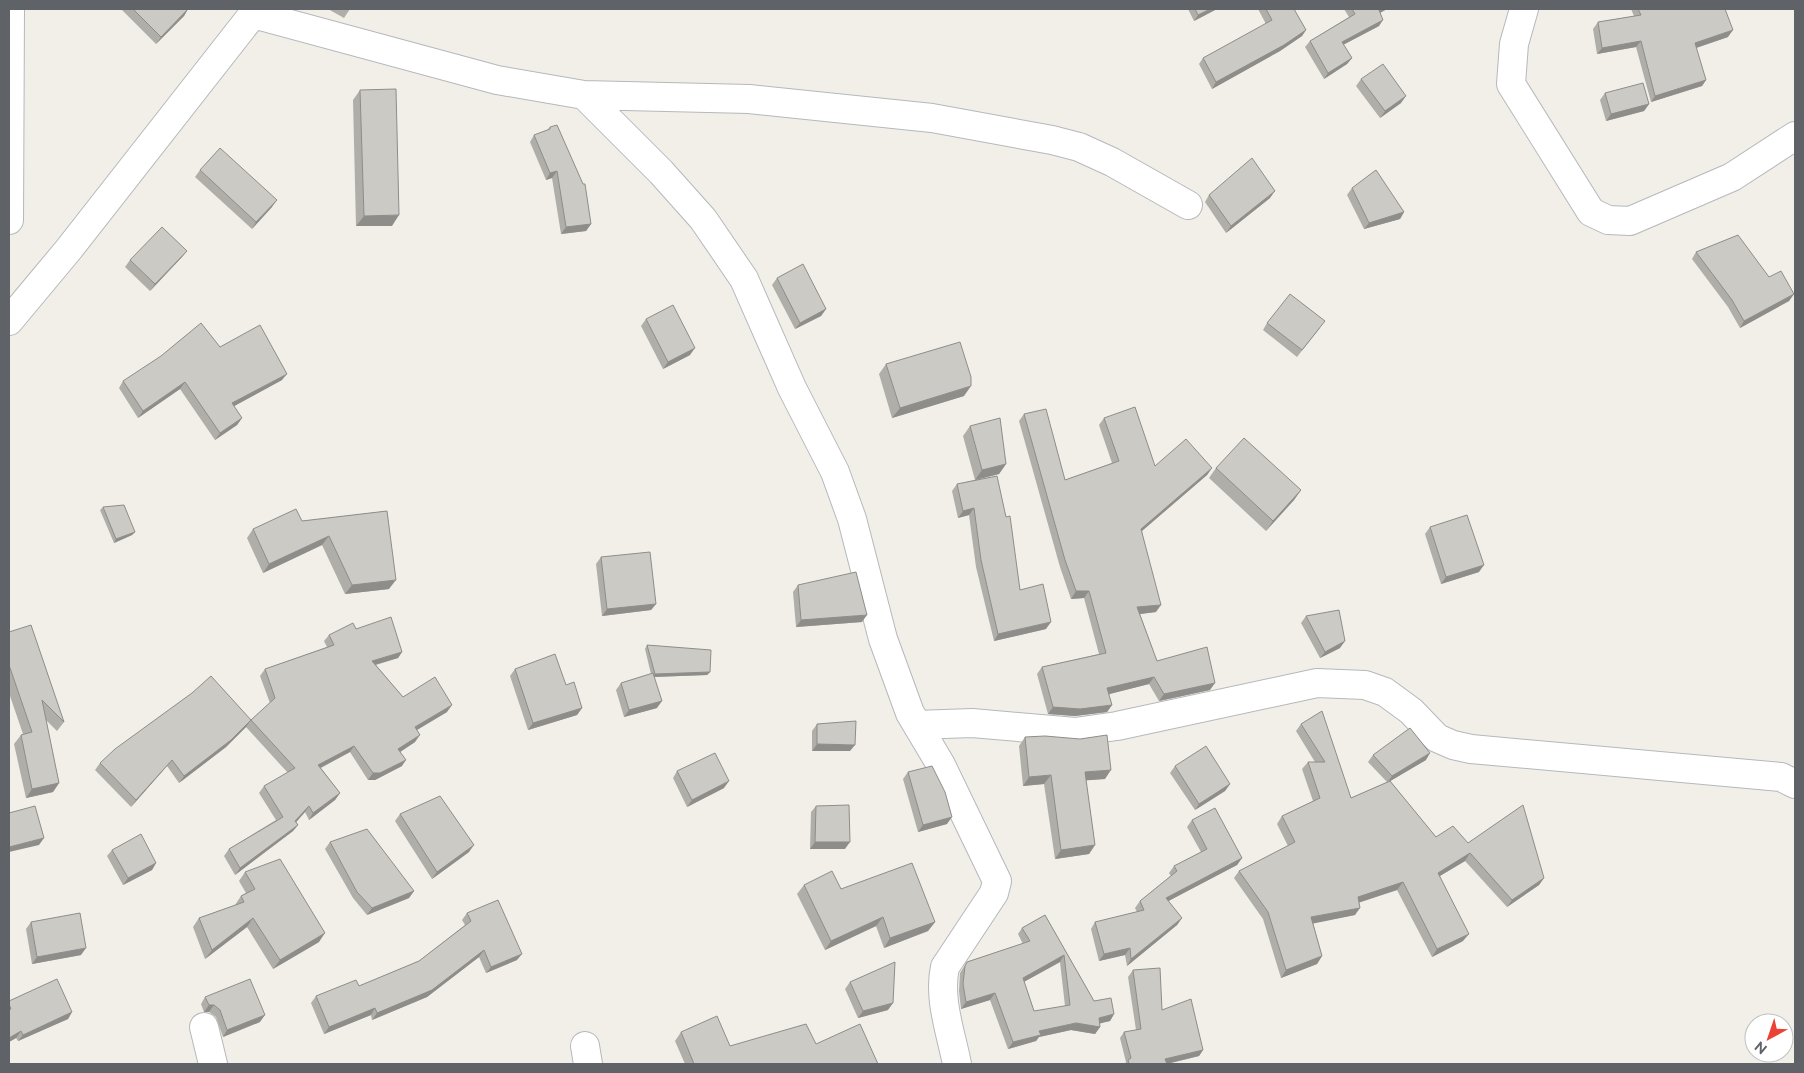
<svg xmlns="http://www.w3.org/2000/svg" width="1804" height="1073" viewBox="0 0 1804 1073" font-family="Raleway,sans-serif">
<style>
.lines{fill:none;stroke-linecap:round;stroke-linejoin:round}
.minor-casing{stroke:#b5b8bc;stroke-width:30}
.minor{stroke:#fff;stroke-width:28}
.wall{fill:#afaea9;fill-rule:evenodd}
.shaded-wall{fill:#8f8d8a}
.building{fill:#cccac5;stroke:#8f8d8a;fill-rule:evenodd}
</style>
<rect width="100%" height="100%" fill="#f1efe8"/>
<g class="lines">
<defs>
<path id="minor" d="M1524,9L1514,44L1511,84L1591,212L1608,220L1630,221L1732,177L1795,136
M253,14L497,80L584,95L749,99L932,118L1052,140L1079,147L1112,162L1188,205
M584,95L661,172L703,219L744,279L792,388L835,472L852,519L883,639L910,713L941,765L997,881L994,893L945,967C938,999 951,1033 957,1064
M9,220L10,9
M9,321L69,249L257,9
M917,725L972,723L1075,732L1117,726L1317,683L1365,685L1385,692L1411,711L1437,738L1453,745L1471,749L1781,777L1795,784
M204,1027L213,1064
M585,1046L588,1064"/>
</defs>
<!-- minor casing -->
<use href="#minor" class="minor-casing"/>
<!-- minor -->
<use href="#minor" class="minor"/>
</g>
<!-- wall -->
<path class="wall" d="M121,9H188L184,16L156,44Z
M328,9H350L344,18Z
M1188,9H1217L1194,21Z
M1258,9H1294L1306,30L1302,36L1280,51L1212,89L1199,64L1203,58L1266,24Z
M1344,9H1387L1380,13L1379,26L1343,45L1352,58L1347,64L1324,79L1305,47L1310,41L1349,17Z
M1631,9H1725L1728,37L1696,48L1706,80L1702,86L1651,102L1636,47L1597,54L1593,29L1598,22L1634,16Z
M1361,79L1401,103L1380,118L1356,86Z
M360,90L392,226H356L353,100Z
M1605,93L1649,104L1644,111L1606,121L1600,100Z
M550,127L591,224L586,231L561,234L552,178L546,180L530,142L534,135L547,130Z
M200,170L272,207L252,229L195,177Z
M1352,188L1404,212L1400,219L1364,229L1347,195Z
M1209,195L1270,198L1226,233L1205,202Z
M187,251L182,257L150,291L125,267L130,260Z
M1696,252L1769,277L1794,294L1789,301L1740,328L1728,307L1692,259Z
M777,278L826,309L821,316L795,329L772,285Z
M646,319L690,355L663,369L641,326Z
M1267,323L1320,328L1297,357L1263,330Z
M220,347L282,380L234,406L242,418L237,425L215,440L180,389L138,418L119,388L123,381Z
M886,364L964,396L892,418L879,374Z
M1024,414L1065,480L1112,463L1099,425L1104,418L1155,466L1212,468L1207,475L1142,531L1156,612L1140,614L1157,661L1210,690L1159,701L1149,684L1109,694L1112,705L1107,712L1075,716L1048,714L1037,674L1042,667L1099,654L1084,598L1071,599L1060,567L1019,421Z
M970,426L1006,464L999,474L976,480L1020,590L1046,629L994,641L976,567L969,515L958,518L952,491L957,484L975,480L963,436Z
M1216,468L1301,490L1294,500L1266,531L1209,478Z
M103,507L135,532L132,535L114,543L100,510Z
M387,511L389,589L345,594L322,545L263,573L247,538L253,529L302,521Z
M1430,527L1479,572L1441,584L1425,534Z
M601,557L656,604L651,610L602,616L596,564Z
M798,585L862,622L796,627L793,592Z
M1306,616L1340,648L1320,658L1301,623Z
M356,629L402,652L398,658L376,665L403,697L447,712L417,730L415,742L400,752L402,766L375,780H368L350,752L321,768L340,793L335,800L309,820L305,812L296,822L298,825L293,831L235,875L224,856L229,849L276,820L259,793L264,786L288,773L246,727L226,747L179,783L167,766L131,807L95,770L100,763L251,720L270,703L260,676L265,669L327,647L324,641L329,635Z
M9,632L64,722L57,731L46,720L59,783L53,792L26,798L14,744L21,735L23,734L9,693Z
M647,645L710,672L707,675L654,677L657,708L624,717L616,690L621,683L651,674L645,649Z
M515,669L566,685L582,708L577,715L528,730L510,676Z
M817,724L850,751H812V731Z
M1301,724L1351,798L1387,782L1368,762L1373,755L1426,760L1390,781L1436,837L1468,843L1544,878L1539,885L1507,907L1465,861L1440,876L1463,941L1432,957L1397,890L1359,902L1355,915L1313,923L1322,956L1317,964L1281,978L1263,919L1234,878L1239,871L1288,846L1277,824L1282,816L1313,801L1302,769L1308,762H1315L1296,731Z
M1025,737L1105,779L1086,780L1095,845L1089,854L1055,859L1044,784L1023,786L1019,746Z
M1175,766L1230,784L1225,791L1195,810L1170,773Z
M677,771L724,788L687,807L673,778Z
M908,772L947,824L918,832L903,779Z
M816,806L845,849H810L811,812Z
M400,814L469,852L432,879L395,821Z
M1192,820L1242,858L1237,865L1168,901L1182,918L1177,925L1127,966L1125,955L1099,961L1091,929L1095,922L1137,912L1135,908L1140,901L1171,876L1169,873L1174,866L1201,852L1187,827Z
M330,842L414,891L409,898L367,915L353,898L325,849Z
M112,850L156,863L152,870L123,885L107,856Z
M245,872L319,942L273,969L247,927L205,959L193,927L199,918L235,905L241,896L246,893L239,881Z
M804,885L841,889L935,922L928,931L884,948L876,926L825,950L797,894Z
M467,913L517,960L486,973L479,957L427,997L372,1020L371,1015L324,1034L311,1003L316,996L359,986L419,961L465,925L462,920Z
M1045,915L1094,1001L1114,1014L1110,1021L1099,1023L1100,1027L1095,1034L1071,1030L1039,1037L1036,1041L1008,1049L990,1000L961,1009L959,991L960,973L967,962L1023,944L1018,934L1022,928ZM1060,962L1065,1006L1034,1011L1024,982Z
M31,922L81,955L32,964L26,929Z
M1133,970L1162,1010L1203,1050L1199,1056L1167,1064H1125L1126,1062L1120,1038L1124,1032L1136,1030L1128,977Z
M850,982L888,1010L858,1018L845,989Z
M205,997L260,1022L223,1037L216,1017L209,1012H204L201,1004Z
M9,1001L72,1012L68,1019L18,1041L16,1038L9,1042Z
M681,1032L730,1046L878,1064H685L675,1041Z"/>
<!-- shaded-wall -->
<path class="shaded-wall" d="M188,9L184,16L156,44L161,37Z
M1210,9H1217L1194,21L1198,15Z
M1381,9H1387L1374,16L1379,10Z
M1383,20L1379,26L1337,48L1342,42Z
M1306,30L1302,36L1280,51L1212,89L1216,82Z
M1733,30L1728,37L1690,50L1695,43Z
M1641,41L1636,47L1597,54L1602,48Z
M1352,58L1347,64L1324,79L1328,73Z
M1706,80L1702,86L1651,102L1655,96Z
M1406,96L1401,103L1380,118L1385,111Z
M1649,104L1644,111L1606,121L1611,114Z
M557,171L552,178L546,180L550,173Z
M1275,191L1270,198L1226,233L1231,226Z
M277,200L272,207L252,229L256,222Z
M1404,212L1400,219L1364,229L1369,223Z
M399,215L392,226H356L364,216Z
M591,224L586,231L561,234L566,227Z
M187,251L182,257L150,291L155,284Z
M1794,294L1789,301L1740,328L1744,321Z
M826,309L821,316L795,329L800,323Z
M695,348L690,355L663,369L668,362Z
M287,374L282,380L227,410L232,403Z
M185,382L180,389L138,418L143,411Z
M971,386L964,396L892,418L900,408Z
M242,418L237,425L215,440L220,433Z
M1006,464L999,474L975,480L982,470Z
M1212,468L1207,475L1136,536L1141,529Z
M1301,490L1294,500L1266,531L1273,521Z
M974,508L969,515L958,518L963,511Z
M135,532L132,535L114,543L116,539Z
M329,536L322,545L263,573L269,564Z
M1484,565L1479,572L1441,584L1446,577Z
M396,580L389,589L345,594L352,585Z
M1076,591H1089L1084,598L1071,599Z
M656,604L651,610L602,616L607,609Z
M1161,605L1156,612L1132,615L1137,607Z
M867,615L862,622L796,627L801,620Z
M1051,622L1046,629L994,641L998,634Z
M1345,641L1340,648L1320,658L1325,652Z
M402,652L398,658L367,667L372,661Z
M710,672L707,675L652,677L655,674Z
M1154,677L1149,684L1102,696L1107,688Z
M1215,683L1210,690L1159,701L1164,694Z
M662,701L657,708L624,717L629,710Z
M452,705L447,712L410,734L415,727Z
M1112,705L1107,712L1075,716L1048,714L1053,707Z
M582,708L577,715L528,730L533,723Z
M251,720L246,727L226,747L179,783L184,776Z
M420,735L415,742L394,756L398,749Z
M817,744L855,745L850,751H812Z
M354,746L350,752L314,771L318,765Z
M1430,753L1426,760L1387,783L1392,776Z
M172,760L167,766L131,807L136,800Z
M406,760L402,766L375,780H368L373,773Z
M1111,770L1105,779L1078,781L1085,772Z
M1051,775L1044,784L1023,786L1029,777Z
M729,781L724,788L687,807L692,800Z
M59,783L53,792L26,798L32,789Z
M1230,784L1225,791L1195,810L1199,804Z
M340,793L335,800L309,820L313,813Z
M309,806L305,812L291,828L295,821Z
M952,817L947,824L918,832L923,825Z
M298,825L293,831L235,875L240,868Z
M44,838L39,845L9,852V847Z
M815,842H850L845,849H810Z
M474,845L469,852L432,879L437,872Z
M1095,845L1089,854L1055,859L1061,850Z
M1470,853L1465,861L1433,880L1438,873Z
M1242,858L1237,865L1161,905L1166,898Z
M156,863L152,870L123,885L128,878Z
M1544,878L1539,885L1507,907L1512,900Z
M1403,882L1397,890L1352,905L1358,897Z
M414,891L409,898L367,915L372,908Z
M1360,908L1355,915L1306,925L1311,917Z
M883,917L876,926L825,950L831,941Z
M253,918L247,927L205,959L212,950Z
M1182,918L1177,925L1127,966L1131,959Z
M935,922L928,931L884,948L890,938Z
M325,933L319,942L273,969L280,960Z
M1469,934L1463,941L1432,957L1437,949Z
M86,948L81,955L32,964L37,957Z
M1130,948L1125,955L1099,961L1104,954Z
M484,950L479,957L427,997L372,1020L377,1013Z
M522,954L517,960L486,973L491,967Z
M1064,955L1060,962L1018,985L1023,978Z
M1322,956L1317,964L1281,978L1286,970Z
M995,993L990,1000L961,1009L966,1002Z
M893,1003L888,1010L858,1018L863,1011Z
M209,1005H214L209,1012H204Z
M375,1008L371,1015L324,1034L329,1027Z
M72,1012L68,1019L18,1041L23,1035Z
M1114,1014L1110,1021L1094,1025L1099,1018Z
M265,1015L260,1022L223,1037L227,1030Z
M1076,1023L1100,1027L1095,1034L1071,1030L1039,1037L1036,1041L1008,1049L1013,1042L1039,1031Z
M21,1031L16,1038L9,1042V1038Z
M1203,1050L1199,1056L1166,1064L1165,1059Z"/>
<!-- building -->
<path class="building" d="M133,9H188L161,37Z
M1195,9H1210L1198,15Z
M1266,9H1294L1306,30L1284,45L1216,82L1203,58L1272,20Z
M1352,9H1381L1379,10L1383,20L1342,42L1352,58L1328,73L1310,41L1355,14Z
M1638,9H1725L1733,30L1695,43L1706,80L1655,96L1641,41L1602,48L1598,22L1641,15Z
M1383,64L1406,96L1385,111L1361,79Z
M1643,83L1649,104L1611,114L1605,93Z
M396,89L399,215L364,216L360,90Z
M557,125L583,184H585L591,224L566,227L557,171L550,173L534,135L550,129V127Z
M220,148L277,200L256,222L200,170Z
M1252,158L1275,191L1231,226L1209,195Z
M1376,170L1404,212L1369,223L1352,188Z
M162,227L187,251L155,284L130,260Z
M1738,235L1769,277L1781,271L1794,294L1744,321L1732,300L1696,252Z
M803,264L826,309L800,323L777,278Z
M1290,294L1325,321L1302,350L1267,323Z
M673,305L695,348L668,362L646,319Z
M201,323L220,347L260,325L287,374L232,403L242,418L220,433L185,382L143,411L123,381L161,356Z
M960,342L971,377V386L900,408L886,364Z
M1135,407L1155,466L1186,439L1212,468L1141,529L1161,605L1137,607L1157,661L1207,647L1215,683L1164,694L1154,677L1107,688L1112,705L1080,709L1053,707L1042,667L1106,653L1089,591H1076L1065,560L1024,414L1046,409L1065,480L1119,461L1104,418Z
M1000,418L1006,464L982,470L970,426Z
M1244,438L1301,490L1273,521L1216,468Z
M997,476L1006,517L1010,516L1020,590L1043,584L1051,622L998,634L981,560L974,508L963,511L957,484Z
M124,505L135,532L116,539L103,507Z
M296,509L302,521L387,511L396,580L352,585L329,536L269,564L253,529Z
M1467,515L1484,565L1446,577L1430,527Z
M650,552L656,604L607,609L601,557Z
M856,572L867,615L801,620L798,585Z
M1339,610L1345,641L1325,652L1306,616Z
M391,617L402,652L372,661L403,697L435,677L452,705L415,727L420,735L398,749L406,760L380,773H373L354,746L318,765L340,793L313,813L309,806L295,821L298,825L240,868L229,849L283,817L264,786L295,768L251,720L275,698L265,669L334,645L329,635L353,623L356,629Z
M31,625L64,722L42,700L59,783L32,789L21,735L32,732L9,665V632Z
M647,645L711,650L710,672L655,674Z
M555,654L566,685L574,682L582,708L533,723L515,669Z
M653,673L662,701L629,710L621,683Z
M211,676L251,720L231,740L184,776L172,760L136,800L100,763L115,749L192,693Z
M1322,711L1351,798L1390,781L1436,837L1453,826L1468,843L1523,805L1544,878L1512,900L1470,853L1438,873L1469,934L1437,949L1403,882L1358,897L1360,908L1311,917L1322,956L1286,970L1268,912L1239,871L1295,842L1282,816L1320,798L1308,762H1325L1301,724Z
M856,721L855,745L817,744V724Z
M1410,728L1430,753L1392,776L1373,755Z
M1107,735L1111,770L1085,772L1095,845L1061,850L1051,775L1029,777L1025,737L1045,736L1080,739Z
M1206,746L1230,784L1199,804L1175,766Z
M715,753L729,781L692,800L677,771Z
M932,766L945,792L952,817L923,825L908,772Z
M440,796L474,845L437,872L400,814Z
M849,805L850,842H815L816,806Z
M35,806L44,838L9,847V813Z
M1215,808L1242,858L1166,898L1182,918L1131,959L1130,948L1104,954L1095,922L1144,910L1140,901L1177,871L1174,866L1207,849L1192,820Z
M367,829L414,891L372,908L357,892L330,842Z
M141,834L156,863L128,878L112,850Z
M280,859L325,933L280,960L253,918L212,950L199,918L244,902L241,896L255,889L245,872Z
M912,863L935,922L890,938L883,917L831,941L804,885L832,871L841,889Z
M498,900L522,954L491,967L484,950L432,990L377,1013L375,1008L329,1027L316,996L356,980L359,986L419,961L471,921L467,913Z
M80,913L86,948L37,957L31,922Z
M1045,915L1094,1001L1111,998L1114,1014L1099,1018L1100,1027L1076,1023L1039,1031L1041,1035L1013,1042L995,993L966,1002L963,984L965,966L967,962L1030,941L1022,928ZM1064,955L1070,1005L1034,1011L1023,978Z
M895,962L893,1003L863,1011L850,982Z
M1160,968L1162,1010L1191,999L1203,1050L1165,1059L1167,1064H1129L1128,1060L1131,1058L1124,1032L1141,1029L1133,970Z
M57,979L72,1012L23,1035L21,1031L9,1038V1010L11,1009L9,1004V1001Z
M250,979L265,1015L227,1030L220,1010L214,1005H209L205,997Z
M717,1016L730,1046L806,1024L816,1044L860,1024L878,1064H694L681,1032Z"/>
<!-- border -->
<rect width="1804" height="1073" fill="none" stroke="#5f6368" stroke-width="20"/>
<!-- north arrow -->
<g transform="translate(1769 1038) rotate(220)"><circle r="24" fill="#ffffff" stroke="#bfc1c3"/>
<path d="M0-4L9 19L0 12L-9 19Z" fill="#ea4335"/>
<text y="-8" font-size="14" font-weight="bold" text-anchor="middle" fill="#5f6368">N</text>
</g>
</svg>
